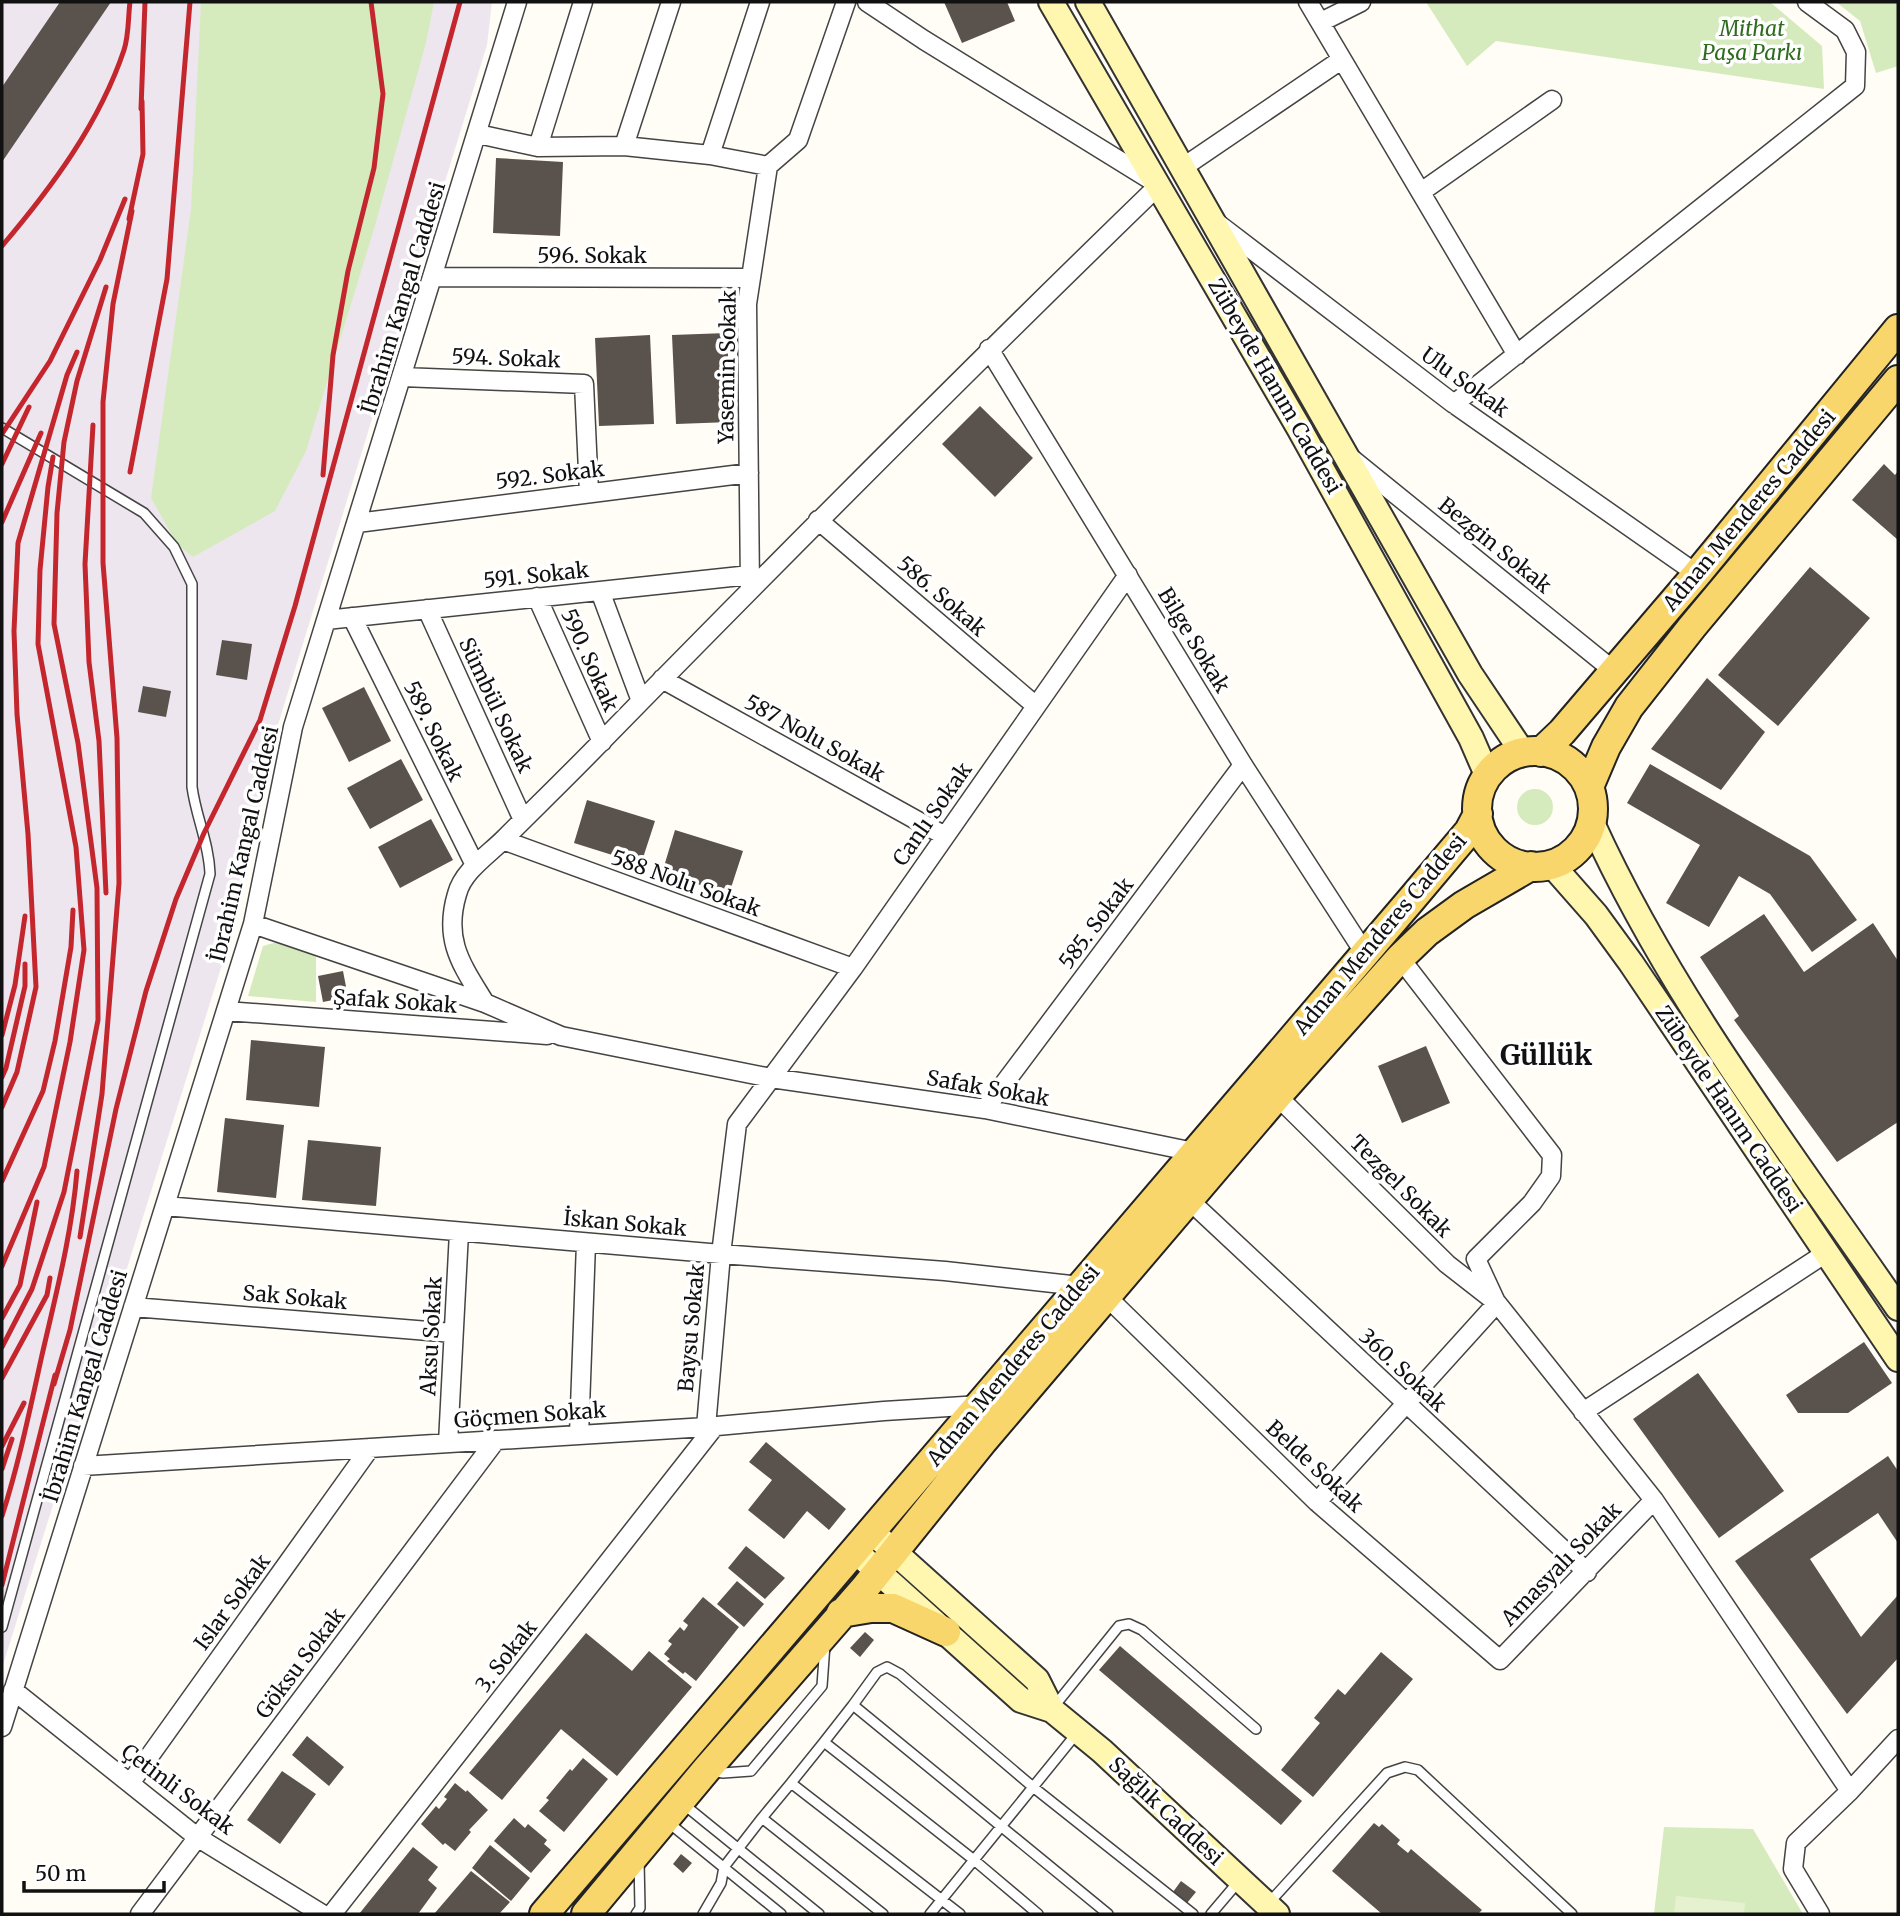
<svg xmlns="http://www.w3.org/2000/svg" width="1900" height="1916" viewBox="0 0 1900 1916" font-family="Merriweather,serif">
<style>
.industrial{fill:#eee6ef}
.green{fill:#d5ebbd}
.pitch{fill:#e6f2cf}
.building{fill:#5a524d}
.lines{fill:none;stroke-linecap:round;stroke-linejoin:round}
.lane-casing{stroke:#444;stroke-width:12}
.street-casing{stroke:#444;stroke-width:21}
.secondary-casing{stroke:#333;stroke-width:28}
.primary-casing{stroke:#222;stroke-width:32}
.lane{stroke:#fff;stroke-width:9}
.street{stroke:#fff;stroke-width:18}
.secondary{stroke:#fff6b0;stroke-width:24}
.primary{stroke:#f9d66b;stroke-width:28}
.rail{stroke:#c4262e;stroke-width:5}
.labels{text-anchor:middle;dominant-baseline:central;stroke-width:7;stroke-linejoin:round;paint-order:stroke}
.park-label{font-size:21px;font-style:italic;fill:#2f6b1f;stroke:#fff}
.street-label{font-size:21px;fill:#111;stroke:#fff}
.district-label{font-size:28px;font-weight:bold;fill:#111;stroke:#fff}
</style>
<rect width="100%" height="100%" fill="#fffdf5"/>
<!-- industrial -->
<path class="industrial" d="M2,2H492L487,45L277,728L235,923L2,1668Z"/>
<!-- green -->
<path class="green" d="M201,2H434L426,43L374,229L306,451L275,511L193,557L177,544L151,498L191,209Z
M1426,2H1770L1822,46L1824,89L1496,41L1467,66Z
M1836,2H1898V66L1876,73L1860,21Z
M1517 807a18 18 0 1 1 36 0a18 18 0 1 1-36 0Z
M284,940L316,953V1002L248,996L263,946Z
M1664,1827L1753,1829L1803,1914H1654Z"/>
<!-- pitch -->
<path class="pitch" d="M1676,1896L1745,1903L1744,1914H1674Z"/>
<!-- building -->
<path class="building" d="M60,2H111L2,162V87Z
M944,2H1007L1015,21L962,43Z
M496,158L563,162L560,236L493,233Z
M727,333L731,422L676,424L672,335Z
M650,335L654,424L599,426L595,338Z
M980,406L1033,458L995,497L942,444Z
M1884,464L1895,475L1898,471V540L1852,500Z
M1810,567L1870,618L1778,726L1718,675Z
M222,640L252,644L247,680L216,675Z
M1707,678L1765,732L1721,790L1651,749Z
M143,686L171,691L166,717L138,712Z
M364,687L391,741L349,762L322,708Z
M401,759L423,800L370,829L347,788Z
M1650,764L1810,856L1857,920L1812,952L1770,894L1739,876L1709,927L1666,903L1700,845L1627,803Z
M587,800L655,821L641,864L574,843Z
M431,819L453,860L400,888L378,847Z
M675,830L743,851L729,894L662,873Z
M1764,914L1804,972L1873,923L1898,961V1122L1837,1162L1734,1020L1739,1016L1700,957Z
M343,971L348,997L323,1002L318,976Z
M251,1040L325,1047L319,1107L246,1100Z
M1426,1046L1450,1103L1402,1123L1378,1066Z
M225,1118L284,1125L276,1198L217,1192Z
M308,1140L381,1147L376,1206L302,1200Z
M1864,1342L1892,1383L1848,1413H1798L1786,1395Z
M1698,1373L1784,1491L1719,1538L1633,1419Z
M766,1442L846,1509L829,1530L807,1511L784,1539L748,1510L772,1480L749,1462Z
M1888,1456L1898,1471V1543L1878,1513L1810,1559L1861,1637L1898,1595V1658L1847,1714L1735,1561Z
M746,1546L785,1578L765,1599L728,1568Z
M737,1581L764,1604L744,1627L717,1604Z
M703,1597L739,1627L696,1681L685,1672L683,1674L667,1661L670,1659L664,1654L672,1644L668,1641L680,1627L684,1631L687,1627L688,1625L683,1621Z
M865,1632L874,1640L860,1657L850,1648Z
M586,1633L632,1671L649,1651L692,1687L617,1776L561,1729L502,1800L469,1773Z
M1120,1646L1302,1801L1281,1825L1099,1670Z
M1381,1652L1413,1679L1313,1797L1281,1770L1320,1723L1314,1718L1338,1689L1345,1695Z
M307,1736L344,1767L329,1786L292,1755Z
M583,1758L608,1779L564,1832L539,1811L549,1800L546,1798L570,1769L572,1771Z
M282,1771L316,1794L280,1844L247,1820Z
M455,1783L466,1792L467,1790L488,1810L469,1830L471,1832L455,1851L445,1843L443,1845L421,1824L436,1806L439,1809L447,1799L444,1797Z
M514,1818L525,1828L528,1824L547,1840L544,1844L551,1850L531,1873L494,1841Z
M1374,1823L1379,1827L1382,1824L1400,1840L1397,1844L1408,1853L1411,1849L1482,1910L1478,1914H1382L1332,1871Z
M490,1845L530,1878L511,1901L472,1868Z
M413,1847L438,1867L428,1880L437,1888L418,1914H359Z
M681,1854L692,1863L683,1873L673,1864Z
M471,1871L510,1902L499,1914H434Z
M1181,1881L1196,1892L1187,1903L1173,1892Z"/>
<g class="lines">
<defs>
<path id="lane" d="M2,428L144,513L174,547L192,584V787C196,817 209,843 210,874L2,1627
M853,1705L824,1742L974,1860L1038,1914
M1052,1709L1119,1626L1129,1624L1142,1630L1256,1729
M824,1742L791,1783L960,1914
M711,1771L723,1773L751,1771L822,1686L825,1644
M791,1783L762,1818L883,1914
M682,1803L819,1914
M669,1823L781,1914
M1268,1904L1387,1773L1405,1767L1418,1770L1572,1914
M636,1914L640,1908L639,1861
M703,1914L721,1883L724,1867L762,1818
M930,1914L1077,1733
M1108,1914L853,1705L877,1672L887,1667L900,1674L1033,1787L1193,1914
M1211,1914L1239,1881"/>
<path id="street" d="M1308,2L1517,355
M1321,22L1361,2
M478,134L538,147L624,146L710,155L768,166
M624,146L671,2
M538,147L583,2
M710,155L760,2
M1182,168L1341,60
M1421,192L1552,100
M1217,223L1454,404L1697,574
M433,277L751,278
M989,349L1243,765L1364,952
M402,377L584,384L589,493
M1454,404L1855,86L1856,52L1845,30L1807,2
M1352,459L1614,671
M818,520L1036,706
M357,523L749,473
M750,588L747,304L768,166L798,140L846,2
M600,591L641,701
M537,597L602,742
M427,609L523,820
M352,617L475,865
M326,620L750,575
M662,679L945,836
M503,840L853,968
M253,924L485,1003L561,1036L771,1078L985,1109L1194,1152
M1400,958L1552,1155L1551,1176L1532,1203L1476,1259L1495,1300
M485,1003C462,965 443,941 457,894C463,871 488,855 504,839C537,806 571,773 603,740C786,553 971,367 1159,185L924,40L867,2
M226,1011L547,1035
M1277,1096L1447,1264L1497,1303L1654,1500L1850,1791
M985,1109L1243,765
M1189,1200L1587,1572
M165,1206L721,1254L945,1271L1080,1286
M1107,1297L1317,1502L1500,1660L1654,1500
M133,1307L453,1333
M1583,1412L1826,1253
M706,1427L721,1254L737,1124L853,968L1128,575
M579,1435L586,1243
M448,1443L459,1232
M83,1466L706,1427L884,1411L980,1405
M1317,1502L1497,1303
M13,1690L197,1837L322,1914
M2,1727L253,924L293,727L517,2
M131,1782L370,1448
M140,1914L496,1440
M332,1914L715,1426
M1820,1914L1793,1869L1796,1843L1850,1791L1898,1739"/>
<path id="secondary" d="M1051,2L1299,428L1471,738L1488,777
M1088,2L1470,674L1523,753
M1592,823C1671,997 1790,1151 1898,1308
M1552,865L1596,915L1631,963L1898,1359
M871,1531L1037,1680L1052,1710
M855,1551L1021,1700L1052,1710L1102,1751L1277,1914"/>
<path id="primary" d="M1477 809a58 58 0 1 1 116 0a58 58 0 1 1-116 0Z
M1541,752L1562,732L1697,574L1898,329
M1589,787L1606,747L1629,707L1692,627L1898,380
M841,1613L871,1608H893L946,1632
M544,1914L1410,901L1469,831L1478,814
M586,1914L706,1770L864,1589L983,1441L1277,1096L1400,958L1427,932L1464,905L1531,866"/>
</defs>
<!-- lane casing -->
<use href="#lane" class="lane-casing"/>
<!-- street casing -->
<use href="#street" class="street-casing"/>
<!-- secondary casing -->
<use href="#secondary" class="secondary-casing"/>
<!-- primary casing -->
<use href="#primary" class="primary-casing"/>
<!-- lane -->
<use href="#lane" class="lane"/>
<!-- street -->
<use href="#street" class="street"/>
<!-- secondary -->
<use href="#secondary" class="secondary"/>
<!-- primary -->
<use href="#primary" class="primary"/>
<!-- rail -->
<path class="rail" d="M141,109L145,2
M129,219L143,154L142,101
M2,246C52,187 99,124 124,50C129,35 128,17 130,2
M93,425L85,564L89,662L99,741L106,893
M2,434L50,361L100,260L125,199
M2,464L29,407
M130,472L167,279L190,2
M323,475L333,355L348,271L374,168L383,94L371,2
M2,522L41,433
M2,1035L15,985L25,916
M2,1077L6,1068L25,986V964
M2,1107L17,1072L36,987L28,834L17,714L14,631L18,543L67,375L77,352
M2,1181L43,1091L55,1041L71,947L73,910
M80,1237L102,1094L119,883L117,738L103,563V402L113,304L132,211
M2,1266L44,1167L70,1042L84,950L76,847L38,644L40,570L48,487L53,457
M2,1318L20,1285L37,1202
M2,1347L32,1289L64,1192L98,1020L97,888L78,743L54,624L57,513L64,442L77,381L106,287
M2,1378L47,1295L50,1278
M54,1384L70,1330L116,1109L146,991L176,899L204,833L260,720L295,606L460,2
M2,1446L24,1403
M2,1469L12,1439
M2,1516C19,1463 30,1409 42,1355C56,1294 72,1233 77,1171
M2,1585L55,1375"/>
</g>
<g class="labels">
<!-- park labels -->
<g class="park-label">
<text x="1752" y="28">Mithat<tspan x="1752" dy="24">Paşa Parkı</tspan></text>
</g>
<!-- street labels -->
<g class="street-label">
<text x="592" y="255">596. Sokak</text>
<text transform="translate(403 298) rotate(-73)">İbrahim Kangal Caddesi</text>
<text transform="translate(506 358) rotate(2)">594. Sokak</text>
<text transform="translate(727 367) rotate(-89)">Yasemin Sokak</text>
<text transform="translate(1465 382) rotate(36)">Ulu Sokak</text>
<text transform="translate(1275 386) rotate(60)">Zübeyde Hanım Caddesi</text>
<text transform="translate(550 475) rotate(-7)">592. Sokak</text>
<text transform="translate(1749 510) rotate(-50)">Adnan Menderes Caddesi</text>
<text transform="translate(1495 545) rotate(39)">Bezgin Sokak</text>
<text transform="translate(536 575) rotate(-6)">591. Sokak</text>
<text transform="translate(942 596) rotate(41)">586. Sokak</text>
<text transform="translate(1194 640) rotate(59)">Bilge Sokak</text>
<text transform="translate(590 660) rotate(66)">590. Sokak</text>
<text transform="translate(496 705) rotate(65)">Sümbül Sokak</text>
<text transform="translate(434 731) rotate(64)">589. Sokak</text>
<text transform="translate(815 738) rotate(29)">587 Nolu Sokak</text>
<text transform="translate(932 814) rotate(-55)">Canlı Sokak</text>
<text transform="translate(244 844) rotate(-77)">İbrahim Kangal Caddesi</text>
<text transform="translate(686 883) rotate(20)">588 Nolu Sokak</text>
<text transform="translate(1096 923) rotate(-53)">585. Sokak</text>
<text transform="translate(1380 934) rotate(-50)">Adnan Menderes Caddesi</text>
<text transform="translate(395 1001) rotate(4)">Şafak Sokak</text>
<text transform="translate(988 1088) rotate(10)">Safak Sokak</text>
<text transform="translate(1729 1109) rotate(56)">Zübeyde Hanım Caddesi</text>
<text transform="translate(1401 1186) rotate(45)">Tezgel Sokak</text>
<text transform="translate(625 1223) rotate(5)">İskan Sokak</text>
<text transform="translate(295 1297) rotate(5)">Sak Sokak</text>
<text transform="translate(691 1328) rotate(-85)">Baysu Sokak</text>
<text transform="translate(431 1336) rotate(-87)">Aksu Sokak</text>
<text transform="translate(1013 1365) rotate(-50)">Adnan Menderes Caddesi</text>
<text transform="translate(1403 1370) rotate(43)">360. Sokak</text>
<text transform="translate(85 1386) rotate(-73)">İbrahim Kangal Caddesi</text>
<text transform="translate(530 1415) rotate(-4)">Göçmen Sokak</text>
<text transform="translate(1315 1466) rotate(43)">Belde Sokak</text>
<text transform="translate(1561 1564) rotate(-46)">Amasyalı Sokak</text>
<text transform="translate(232 1602) rotate(-54)">Islar Sokak</text>
<text transform="translate(506 1656) rotate(-52)">3. Sokak</text>
<text transform="translate(300 1663) rotate(-53)">Göksu Sokak</text>
<text transform="translate(178 1789) rotate(37)">Çetinli Sokak</text>
<text transform="translate(1166 1811) rotate(43)">Sağlık Caddesi</text>
</g>
<!-- district labels -->
<g class="district-label">
<text x="1546" y="1055">Güllük</text>
</g>
</g>
<!-- border -->
<rect width="1900" height="1916" fill="none" stroke="#111111" stroke-width="7"/>
<!-- scale -->
<path d="M24 1881v10h140v-10" fill="none" stroke="#111111" stroke-width="3.5"/>
<text x="35" y="1881" font-size="21" fill="#111111" stroke="#ffffff" stroke-width="5" paint-order="stroke">50 m</text>
</svg>
